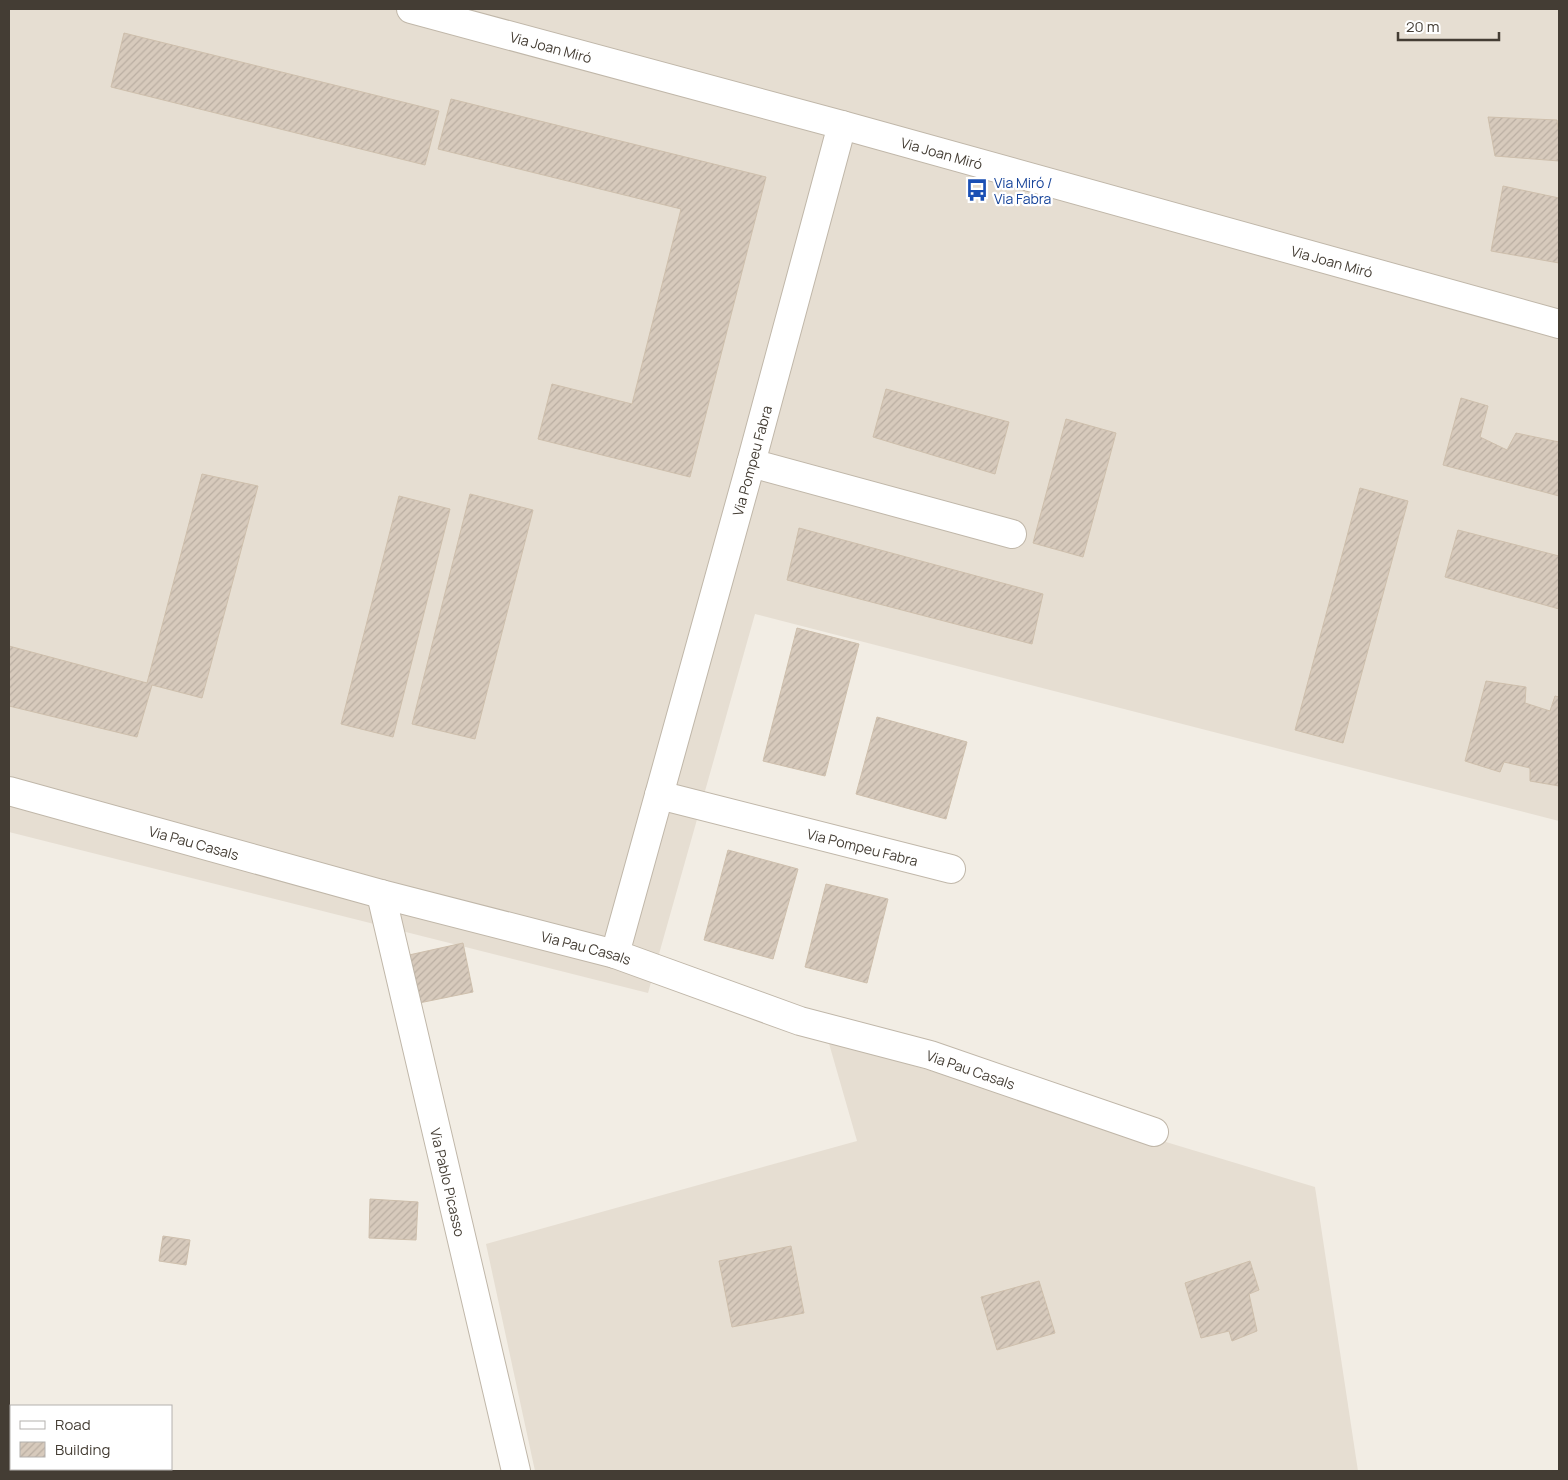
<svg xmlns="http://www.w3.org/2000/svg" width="1568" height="1480" viewBox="0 0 1568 1480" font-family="Manrope,sans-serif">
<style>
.residential{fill:#e6ded2}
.building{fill:url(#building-hatch);stroke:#cebfac}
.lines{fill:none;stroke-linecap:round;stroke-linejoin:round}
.minor-casing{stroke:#c0b7a9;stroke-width:30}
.minor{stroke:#fff;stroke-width:28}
.labels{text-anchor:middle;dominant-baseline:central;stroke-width:4.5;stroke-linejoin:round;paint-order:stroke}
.street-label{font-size:14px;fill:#443d34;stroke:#fff}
.transit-label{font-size:14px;fill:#164399;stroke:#fff;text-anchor:start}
</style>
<defs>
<pattern id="building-hatch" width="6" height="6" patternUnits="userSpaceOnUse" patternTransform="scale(1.25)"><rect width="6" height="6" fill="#d7cabc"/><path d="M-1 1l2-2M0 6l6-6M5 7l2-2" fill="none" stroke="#baaea2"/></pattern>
</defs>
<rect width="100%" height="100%" fill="#f2ede4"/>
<!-- residential -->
<path class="residential" d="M9,9H1559V821L755,614L648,993L9,832Z
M828,1040L1315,1187L1358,1471H535L486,1244L857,1141Z"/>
<!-- building -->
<path class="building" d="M124,33L439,111L425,165L111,87Z
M451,99L766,177L690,477L538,439L552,384L632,404L681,209L438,149Z
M1488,117L1557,120L1559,134V161L1495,156Z
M1503,186L1559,198V263L1491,251Z
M886,389L1009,422L995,474L873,437Z
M1461,398L1488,406L1480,437L1507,450L1516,433L1559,442V496L1443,465Z
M1066,419L1116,433L1083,557L1033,543Z
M202,474L258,486L202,698L152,685L137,737L9,706V646L147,683Z
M1360,488L1408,501L1343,743L1295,730Z
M470,494L533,510L475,739L412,724Z
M399,496L450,509L393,737L341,724Z
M799,528L1043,594L1032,644L787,580Z
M1458,530L1559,556V609L1445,577Z
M797,628L859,644L825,776L763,761Z
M1486,681L1526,687L1525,703L1550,711L1555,696L1559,697V786L1530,781V768L1504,762L1500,772L1465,761Z
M877,717L967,742L946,819L856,794Z
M728,850L798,869L773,959L704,940Z
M826,884L888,899L867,983L805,967Z
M463,943L473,992L419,1003L409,955Z
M370,1199L418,1202L416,1240L369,1238Z
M163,1236L190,1240L186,1265L159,1261Z
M791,1246L804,1313L732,1327L719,1261Z
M1250,1261L1259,1290L1249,1294L1257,1331L1232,1341L1229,1331L1201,1338L1185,1283Z
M1039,1281L1055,1333L997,1350L981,1297Z"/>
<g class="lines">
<defs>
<g id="minor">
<path id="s1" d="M411,9L842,125L1559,324"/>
<path d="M751,463L1012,534"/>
<path id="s2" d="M9,791L381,894L615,954L800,1021L930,1055L1154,1132"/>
<path id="s3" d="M659,795L951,869"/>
<path id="s4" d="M381,894L516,1471"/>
<path id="s5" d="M615,954L751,463L842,125"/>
</g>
</defs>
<!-- minor casing -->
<use href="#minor" class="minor-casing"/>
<!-- minor -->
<use href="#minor" class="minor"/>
</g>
<!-- icons -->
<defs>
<symbol id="bus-bare" viewBox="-9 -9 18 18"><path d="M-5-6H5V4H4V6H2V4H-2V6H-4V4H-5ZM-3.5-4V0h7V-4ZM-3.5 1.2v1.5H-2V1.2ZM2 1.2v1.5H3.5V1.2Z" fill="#1a4fb4" stroke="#fff" stroke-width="2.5" paint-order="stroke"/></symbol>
</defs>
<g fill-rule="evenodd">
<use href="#bus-bare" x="961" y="174" width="32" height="32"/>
</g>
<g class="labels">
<!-- street labels -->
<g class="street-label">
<text stroke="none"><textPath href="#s1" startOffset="145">Via Joan Miró</textPath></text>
<text stroke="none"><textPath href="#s1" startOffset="550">Via Joan Miró</textPath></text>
<text stroke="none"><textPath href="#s1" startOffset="955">Via Joan Miró</textPath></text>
<text stroke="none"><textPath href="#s5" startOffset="512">Via Pompeu Fabra</textPath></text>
<text stroke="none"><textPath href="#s2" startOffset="192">Via Pau Casals</textPath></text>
<text stroke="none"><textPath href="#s3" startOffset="210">Via Pompeu Fabra</textPath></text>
<text stroke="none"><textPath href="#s2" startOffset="598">Via Pau Casals</textPath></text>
<text stroke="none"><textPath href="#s2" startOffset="1002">Via Pau Casals</textPath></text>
<text stroke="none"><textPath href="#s4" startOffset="296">Via Pablo Picasso</textPath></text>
</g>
<!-- transit labels -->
<g class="transit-label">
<text x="994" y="182">Via Miró /<tspan x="994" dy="16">Via Fabra</tspan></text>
</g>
</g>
<!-- border -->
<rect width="1568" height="1480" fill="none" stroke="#443d34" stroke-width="20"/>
<!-- legend -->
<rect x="10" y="1405" width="162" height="65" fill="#ffffff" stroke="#b4b1ae"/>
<rect x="20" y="1421" width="25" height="8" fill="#ffffff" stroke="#b4b1ae"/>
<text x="55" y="1430" font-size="15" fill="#443d34">Road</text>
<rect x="20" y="1442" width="25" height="15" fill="url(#building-hatch)" stroke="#b4b1ae"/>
<text x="55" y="1455" font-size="15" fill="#443d34">Building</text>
<!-- scale -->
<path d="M1398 32v8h101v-8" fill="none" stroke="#443d34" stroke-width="2.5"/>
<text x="1406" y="32" font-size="15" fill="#443d34" stroke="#ffffff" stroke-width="4" paint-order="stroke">20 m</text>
</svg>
